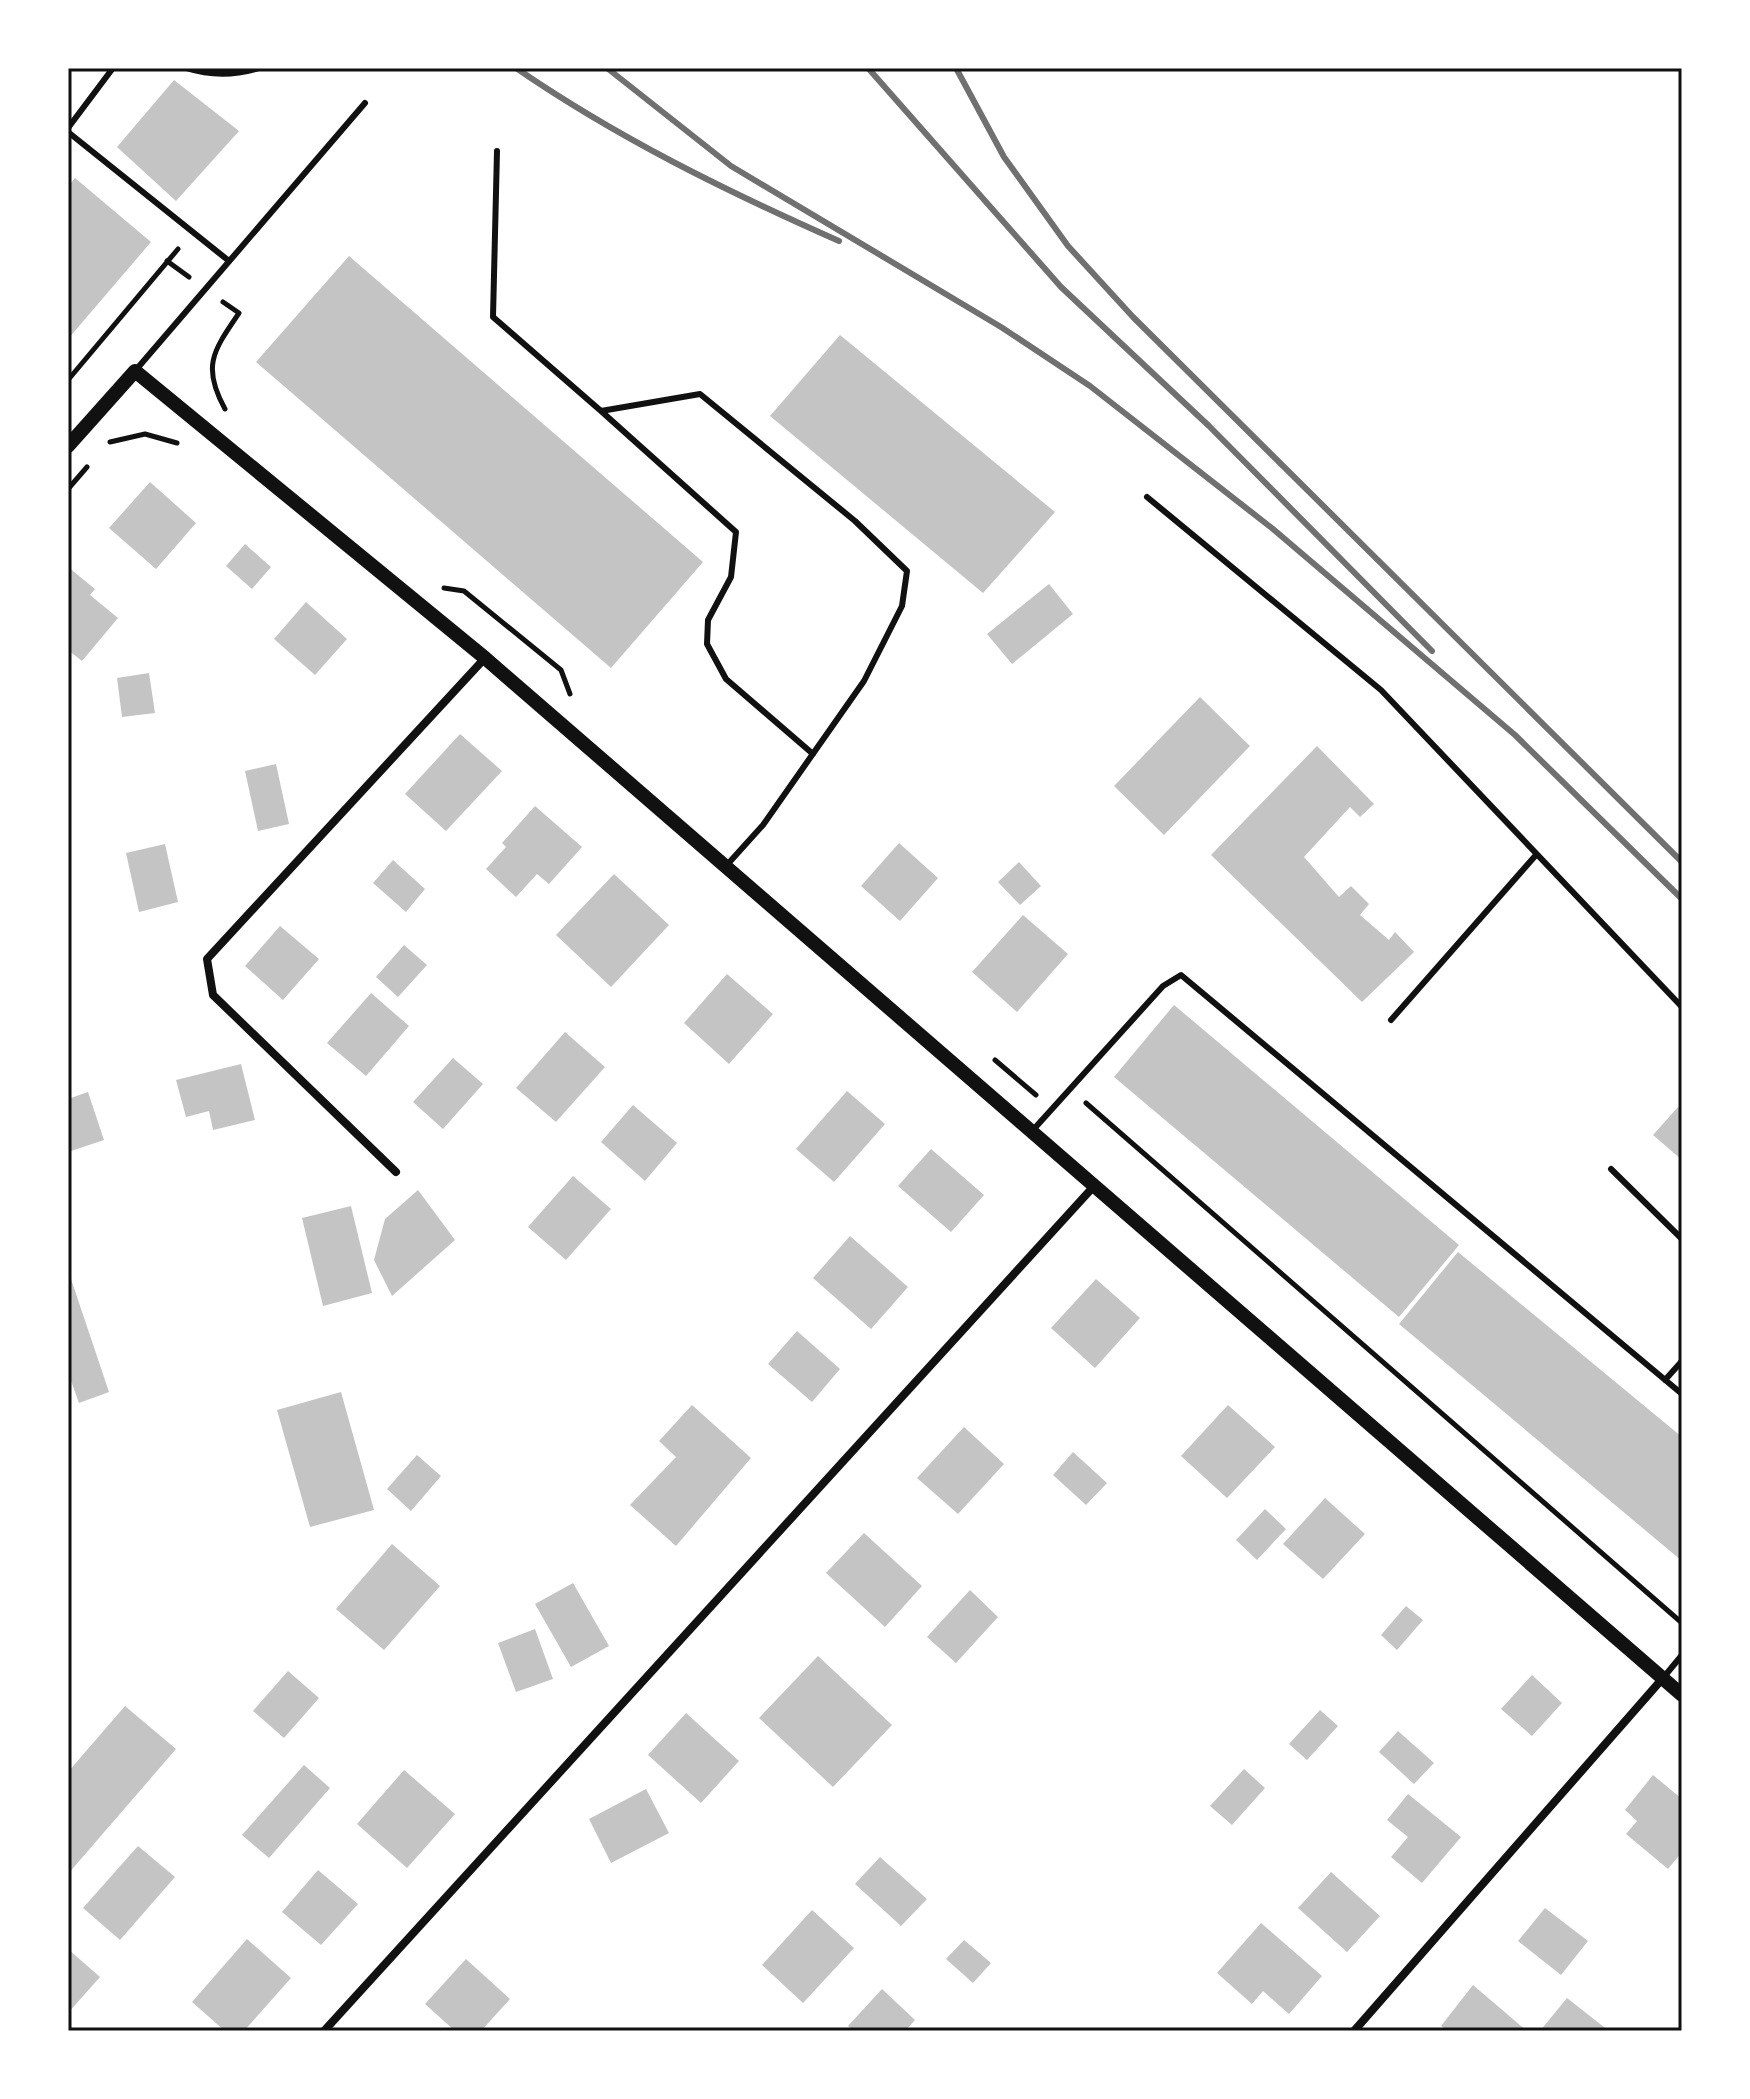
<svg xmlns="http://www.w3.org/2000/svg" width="1750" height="2099" viewBox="0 0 1750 2099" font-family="Helvetica,sans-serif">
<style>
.building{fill:#c4c4c4}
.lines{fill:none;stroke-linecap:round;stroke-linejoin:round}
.path{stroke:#111;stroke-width:5}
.service{stroke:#111;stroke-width:6}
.minor{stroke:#111;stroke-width:8}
.tertiary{stroke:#111;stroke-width:14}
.rail{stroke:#707070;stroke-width:6}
.neatline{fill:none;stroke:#111;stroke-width:3}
</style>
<rect width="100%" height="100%" fill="#fff"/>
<!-- building -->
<path class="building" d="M174,80L239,131L176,201L117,147Z
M75,178L151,242L68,339V187Z
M349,256L703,562L611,668L256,362Z
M840,335L1055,512L983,593L770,416Z
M150,482L196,523L156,569L109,528Z
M245,544L271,567L252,589L226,566Z
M68,567L95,589L90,595L118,618L82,661L68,650Z
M1049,584L1073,614L1012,664L987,634Z
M306,602L347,639L315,675L274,639Z
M149,673L155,713L122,717L117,678Z
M1200,697L1250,746L1164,835L1114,786Z
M460,734L502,771L446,831L405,794Z
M1317,746L1374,804L1360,817L1350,807L1304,857L1339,897L1351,886L1369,904L1360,915L1389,940L1395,932L1414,952L1362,1002L1211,855Z
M276,764L289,824L258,831L245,771Z
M535,806L582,847L549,884L537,874L516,897L486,869L506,847L502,843Z
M899,843L938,878L900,921L861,886Z
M165,844L178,902L139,912L126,853Z
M393,860L425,889L406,912L373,883Z
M1019,862L1041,886L1020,905L998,882Z
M614,874L669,925L611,987L556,935Z
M1023,915L1068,954L1017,1012L972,972Z
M280,926L319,959L283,1000L245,966Z
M404,945L427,965L398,997L376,977Z
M727,974L773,1014L729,1064L684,1023Z
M371,993L409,1026L366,1076L327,1043Z
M1174,1005L1459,1245L1399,1317L1114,1077Z
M565,1032L605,1067L556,1122L516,1088Z
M453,1058L483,1084L443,1129L413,1102Z
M241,1064L255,1120L213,1130L209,1111L186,1117L176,1080Z
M847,1091L885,1124L834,1182L796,1149Z
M88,1092L104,1140L68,1152V1099Z
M633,1105L677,1143L645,1181L601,1142Z
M1678,1107L1682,1110V1160L1653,1135Z
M931,1149L984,1195L951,1232L898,1186Z
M573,1176L611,1209L566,1260L528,1227Z
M418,1190L455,1240L392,1296L374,1260L385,1219Z
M351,1206L372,1293L323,1306L302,1218Z
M850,1236L908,1287L871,1329L813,1278Z
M1458,1252L1682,1437V1561L1399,1324Z
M69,1273L109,1392L79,1403L68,1372Z
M1096,1279L1140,1318L1095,1368L1051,1328Z
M797,1331L840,1369L812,1402L768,1364Z
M341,1392L374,1510L310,1527L277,1410Z
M692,1405L751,1458L676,1546L630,1505L676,1457L659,1441Z
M1228,1405L1275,1447L1227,1498L1181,1456Z
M964,1427L1004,1464L958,1514L917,1478Z
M1073,1452L1107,1483L1086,1505L1053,1475Z
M417,1455L441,1476L411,1511L387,1489Z
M1325,1498L1365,1534L1323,1579L1283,1544Z
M1265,1509L1286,1529L1257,1560L1236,1540Z
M864,1533L922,1586L885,1627L826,1573Z
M392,1544L440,1586L384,1650L336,1609Z
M573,1583L609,1646L571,1667L535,1604Z
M970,1590L998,1617L956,1663L927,1637Z
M1406,1606L1423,1620L1397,1650L1381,1635Z
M535,1629L553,1679L516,1692L498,1643Z
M818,1656L892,1725L833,1787L759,1718Z
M288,1671L319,1698L284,1738L253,1711Z
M1532,1675L1562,1703L1532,1736L1501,1709Z
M125,1706L176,1749L68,1874V1772Z
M1320,1710L1338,1726L1307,1760L1289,1744Z
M686,1713L739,1761L701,1803L648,1755Z
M1398,1731L1434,1763L1414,1784L1379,1752Z
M304,1765L330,1788L269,1858L242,1835Z
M1244,1769L1265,1788L1232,1825L1210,1806Z
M404,1770L455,1814L407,1868L357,1824Z
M1653,1775L1682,1799V1852L1668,1869L1626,1834L1637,1821L1625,1810Z
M646,1789L669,1833L611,1863L589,1819Z
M1408,1794L1461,1837L1422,1883L1391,1857L1408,1837L1387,1820Z
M138,1846L175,1877L120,1940L83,1908Z
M880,1857L927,1899L901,1926L855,1884Z
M318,1870L358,1904L321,1945L282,1912Z
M1331,1872L1380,1916L1347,1952L1298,1908Z
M1545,1908L1588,1941L1561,1975L1518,1941Z
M812,1910L854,1948L803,2003L762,1965Z
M1261,1923L1322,1976L1289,2014L1263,1991L1252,2004L1217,1973Z
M247,1939L291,1978L244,2031H225L192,2002Z
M964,1940L991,1963L973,1983L946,1959Z
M68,1949L100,1977L68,2013Z
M466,1959L510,1999L481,2031H455L425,2004Z
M1473,1985L1527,2031H1448L1441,2026Z
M882,1989L915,2020L905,2031H854L848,2026Z
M1567,1998L1609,2031H1540Z"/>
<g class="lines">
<!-- path -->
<path class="path" d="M167,261L189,277
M223,302L239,313C214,350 201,366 225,409
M68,380L178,249
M110,442L145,434L177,443
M68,489L87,467
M444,588L464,591L561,670L570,694
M995,1060L1036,1095
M1086,1103L1682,1623"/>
<!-- service -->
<path class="service" d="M186,68C211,76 234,76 259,68
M68,128L113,68
M68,132L229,261
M497,151L493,317L601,411L700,394L855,521L907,571L902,606L864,681L763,825L726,866
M135,371L365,103
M601,411L736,532L731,577L708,620L707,644L726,679L813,754
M1147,497L1381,690L1682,1007
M1391,1020L1536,855
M1033,1130L1163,986L1181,975L1682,1394
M1611,1169L1682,1239
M1665,1380L1682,1361
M1663,1678L1682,1655"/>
<!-- minor -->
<path class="minor" d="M396,1172L213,995L207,959L485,658
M324,2031L1095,1185
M1354,2031L1663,1678"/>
<!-- tertiary -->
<path class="tertiary" d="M68,446L135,371L485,658L1682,1695"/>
<!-- rail -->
<path class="rail" d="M516,68C618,138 726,191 839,241
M607,68L731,166L1001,327L1090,386L1273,529L1515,735L1682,899
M868,68L1061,287L1209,426L1432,651
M956,68L1004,157L1068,246L1133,317L1682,862"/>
</g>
<!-- border -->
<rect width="1750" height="2099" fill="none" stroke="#ffffff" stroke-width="140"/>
<rect x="70" y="70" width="1610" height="1959" class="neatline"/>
</svg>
